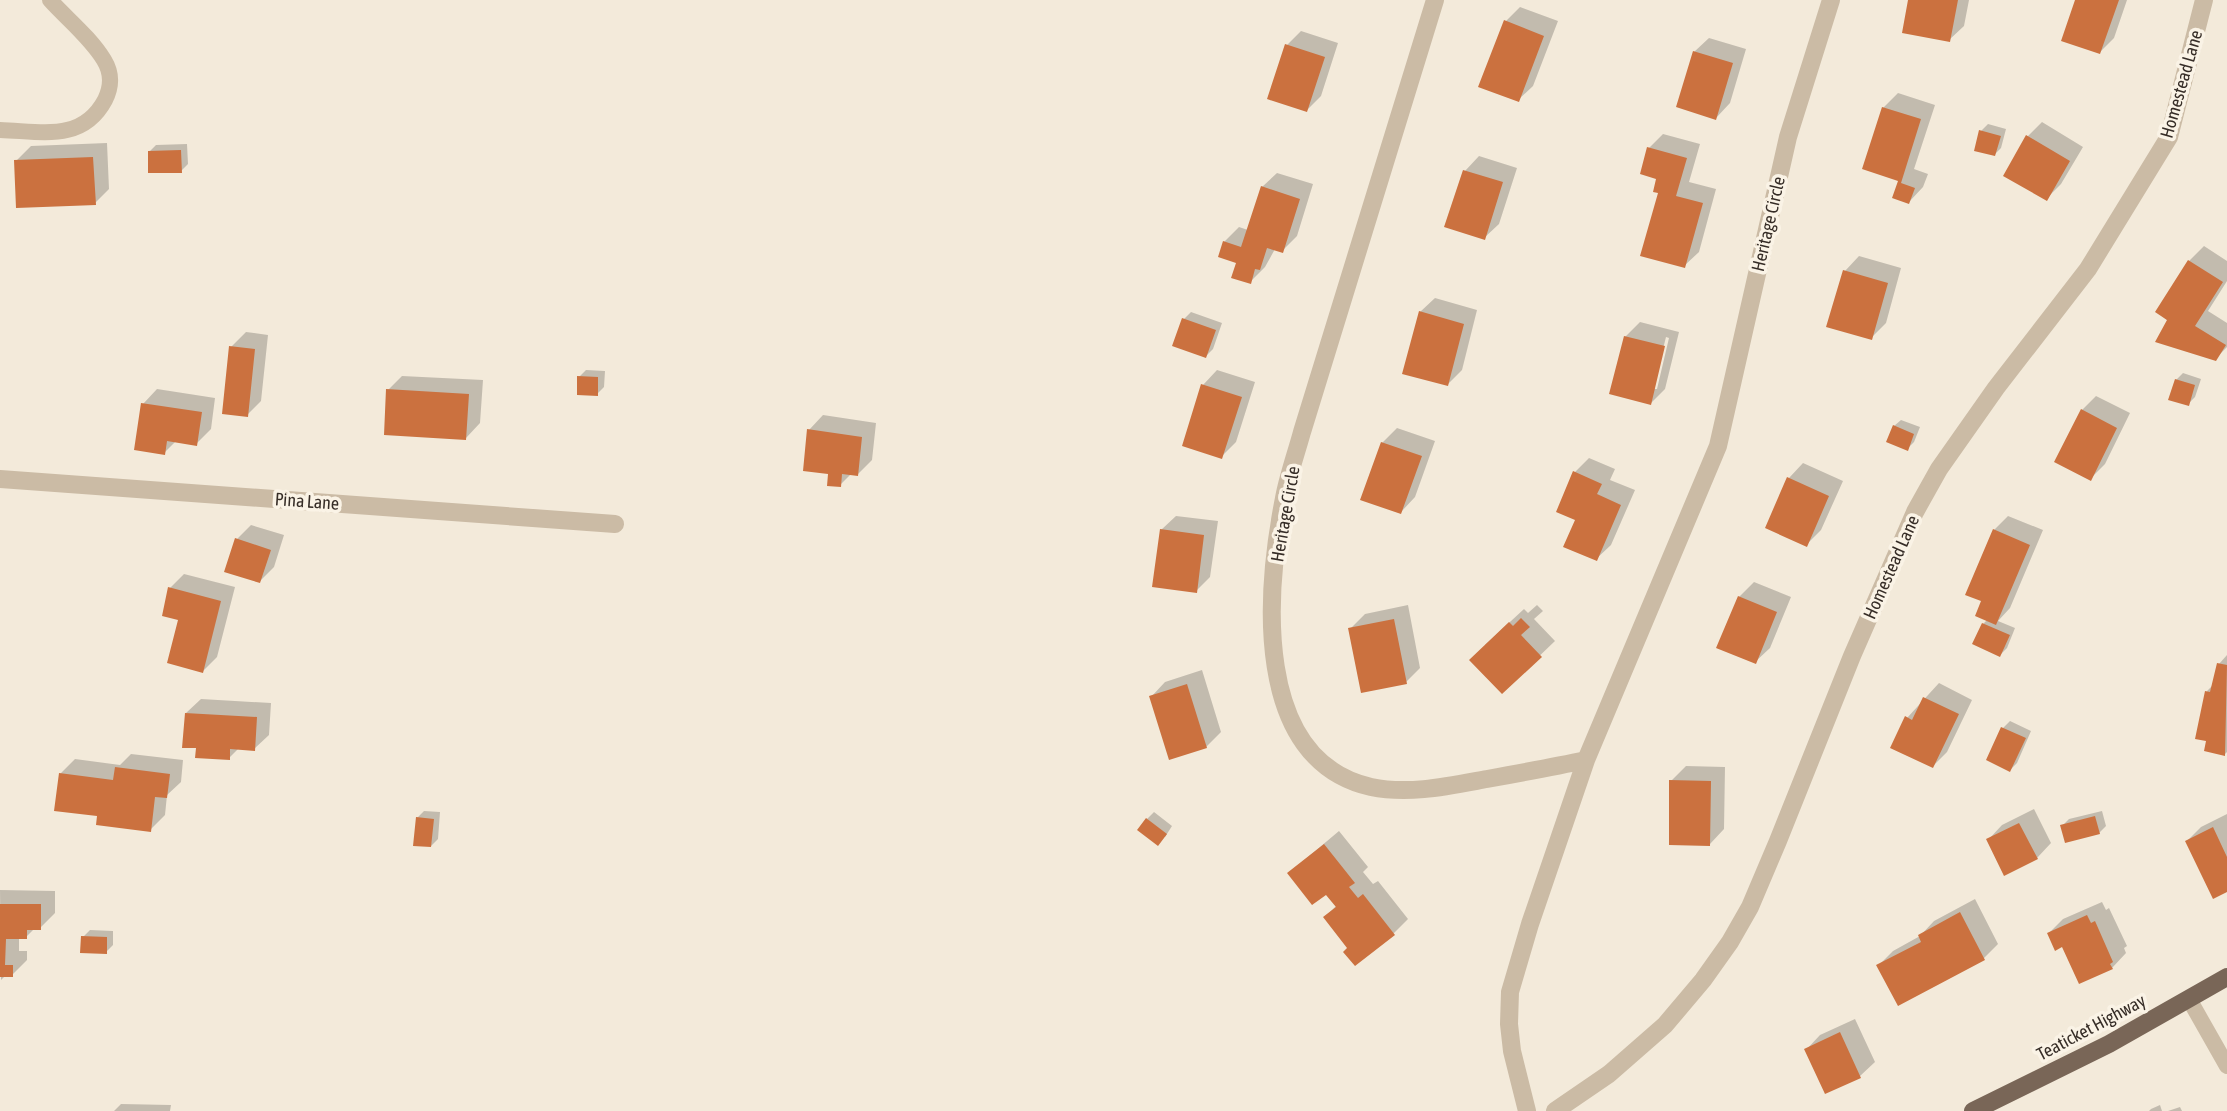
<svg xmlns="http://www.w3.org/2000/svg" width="2227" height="1111" viewBox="0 0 2227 1111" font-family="'Asap Condensed',sans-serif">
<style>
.shadow{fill:#0003;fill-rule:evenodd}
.building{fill:#cb713f}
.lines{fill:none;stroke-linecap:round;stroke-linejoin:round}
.service{stroke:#cbbba5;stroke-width:16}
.minor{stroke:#cbbba5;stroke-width:18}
.primary{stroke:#796657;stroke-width:18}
.labels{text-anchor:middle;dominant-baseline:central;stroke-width:7;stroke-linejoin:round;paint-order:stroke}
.street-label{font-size:18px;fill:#362d27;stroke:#faf3e6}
</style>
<rect width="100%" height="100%" fill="#f3eada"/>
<!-- shadow -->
<path class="shadow" d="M1910,0H1969L1964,26L1949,40Z
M2077,0H2127L2114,38L2100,52Z
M1520,7L1558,21L1533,86L1518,100L1506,21Z
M1301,31L1338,43L1321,96L1307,110L1287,45Z
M1709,38L1746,49L1730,103L1716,118L1694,52Z
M1898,93L1935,105L1914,169L1928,174L1923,187L1909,202L1894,197L1900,179L1883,108Z
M2042,122L2083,147L2061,184L2046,199L2027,137Z
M1988,124L2006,129L2001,148L1995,154L1981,131Z
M1663,134L1700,144L1689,182L1716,189L1699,252L1684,266L1660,192L1658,178L1649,148Z
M107,143L109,189L95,203L16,161L31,146Z
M187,144L188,164L181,171L149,152L156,145Z
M1479,156L1517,168L1499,224L1484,238L1465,171Z
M1277,173L1313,184L1297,236L1282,251L1275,249L1265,267L1250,282L1224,242L1239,227L1248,230L1262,187Z
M2204,246L2227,261V281L2208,311L2227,323V347L2215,359L2157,312L2189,261Z
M1859,256L1901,268L1886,323L1871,338L1845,271Z
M1435,298L1477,310L1462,370L1447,385L1420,312Z
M1191,312L1222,323L1213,349L1206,356L1184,319Z
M1640,322L1679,332L1665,389L1651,403L1625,337ZM1666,337L1669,338L1657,389H1653Z
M246,332L268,335L261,401L247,415L231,347Z
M586,370L605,371L604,387L597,394L579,377Z
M1217,370L1255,382L1236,442L1221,457L1203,385Z
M2183,373L2201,379L2195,397L2188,404L2176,380Z
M402,376L483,380L480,423L466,438L388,390Z
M157,389L215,398L211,429L196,444L176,441L164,453L143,404Z
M2096,396L2130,413L2105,464L2090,479L2082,410Z
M823,415L876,423L872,460L858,474H851L840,485L830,472L809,430Z
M1901,420L1920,427L1914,442L1907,449L1894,426Z
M1397,428L1435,441L1415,497L1401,512L1382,443Z
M1589,458L1615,469L1610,480L1635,490L1611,545L1596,559L1575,472Z
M1803,463L1843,481L1821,530L1806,545L1767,527L1789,478Z
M1176,516L1218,521L1210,577L1196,591L1161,530Z
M2008,516L2043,530L2010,608L1998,621L2015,628L2007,648L2000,655L1983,624L1988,619L1983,600L1994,530Z
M251,525L284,535L274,567L260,581L237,539Z
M184,574L235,587L217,657L203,671L180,619L170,588Z
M1754,582L1791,597L1770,648L1755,662L1739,597Z
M1408,605L1420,668L1406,682L1350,629L1365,614Z
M1537,605L1543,611L1534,619L1555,641L1502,692L1485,645L1524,609L1528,613Z
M2227,655V752L2225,754L2207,691L2214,684L2219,664Z
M1202,670L1221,732L1206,747L1151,697L1165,682Z
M1939,683L1972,700L1947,752L1933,766L1907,718Z
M201,699L271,703L269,735L254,749L239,748L229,758L197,746L186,713Z
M2010,721L2031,731L2017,763L2010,770L2003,728Z
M131,754L183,760L181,782L167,795L165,815L150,830L99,815L60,774L75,759L120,765Z
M1686,766L1725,767L1724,829L1710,844L1671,781Z
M2034,809L2051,843L2037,858L1988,840L2002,825Z
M424,811L440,812L438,839L431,846L417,818Z
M2102,811L2106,826L2099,833L2062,826L2069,819Z
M1154,812L1172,826L1165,837L1147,819Z
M2227,814V890L2187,841L2201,827Z
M1339,831L1368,867L1363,872L1373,884L1378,881L1408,919L1394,933L1355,964L1349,948L1325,917L1337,905L1326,892L1289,873Z
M0,890L55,891V913L40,928H35L26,937H19V951H27V960L12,975H6L1,980Z
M1975,899L1998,944L1984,958L1879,965L1893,951L1920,936L1934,921Z
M2102,902L2106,910L2109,908L2127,946L2124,948L2126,953L2112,968L2063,945L2049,933L2063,919Z
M90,930L113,931V945L106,952L83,937Z
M1855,1019L1875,1062L1860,1076L1826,1092L1806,1050L1820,1035Z
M121,1104L171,1105L170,1111H114Z
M2160,1105L2162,1111H2149L2151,1109Z
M2180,1107L2182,1111H2168Z"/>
<!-- building -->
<path class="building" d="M1908,0H1958L1950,42L1902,33Z
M2075,0H2119L2100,54L2061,41Z
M1504,20L1544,36L1519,102L1478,87Z
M1285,44L1325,57L1307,112L1267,99Z
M1693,51L1733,63L1716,120L1676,107Z
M1882,107L1921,119L1901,183L1915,188L1909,204L1892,198L1898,181L1862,169Z
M1979,130L2001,136L1995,156L1974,151Z
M2026,135L2070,161L2047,201L2003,176Z
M1647,147L1687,158L1676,196L1703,203L1685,268L1640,256L1658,193L1653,192L1656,179L1640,174Z
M181,150L182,173H148V151Z
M93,157L96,205L16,208L14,160Z
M1463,170L1503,182L1485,240L1444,227Z
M1261,186L1300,199L1283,253L1267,248L1260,270L1255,269L1251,284L1231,278L1236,263L1218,257L1223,241L1241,247Z
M2188,260L2223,282L2195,326L2226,345L2216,361L2155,342L2167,320L2155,312Z
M1843,270L1888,283L1872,340L1826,327Z
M1419,311L1464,324L1448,386L1402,374Z
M1182,318L1216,330L1206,358L1172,346Z
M1624,336L1665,346L1651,405L1609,394Z
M229,346L255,349L248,417L222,414Z
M577,376L598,377V396L577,395Z
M2175,379L2195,385L2189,406L2168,400Z
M1201,384L1242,397L1222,459L1182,446Z
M386,389L469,394L466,440L384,435Z
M141,403L202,412L197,446L167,441L165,455L134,450Z
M2081,409L2117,428L2091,481L2054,462Z
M1893,425L1914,434L1908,451L1886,442Z
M807,429L862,437L858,476L842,474L841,487L827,486L828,474L803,471Z
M1381,442L1422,456L1401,514L1360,500Z
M1573,471L1602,484L1597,494L1621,505L1597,561L1563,547L1575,520L1556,512Z
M1787,477L1829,496L1807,547L1765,528Z
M1160,529L1204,535L1197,593L1152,587Z
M1993,529L2030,545L1996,625L1975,616L1981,601L1965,595Z
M235,538L271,550L260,583L224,572Z
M168,587L221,601L203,673L167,663L178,620L162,616Z
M1738,596L1777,612L1756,664L1716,648Z
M1521,618L1530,627L1521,635L1542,657L1502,694L1469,660L1509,622L1513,626Z
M1394,619L1407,684L1361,693L1348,628Z
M1982,623L2010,635L2000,657L1972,644Z
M2217,663L2227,665L2225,756L2204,751L2206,741L2195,739L2205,691L2210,692Z
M1187,684L1207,748L1169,760L1149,696Z
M1923,697L1959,714L1933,768L1890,748L1905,716L1912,720Z
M185,713L257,717L255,751L230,749V760L195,758L196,748H182Z
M2001,727L2026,738L2010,772L1986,760Z
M115,767L170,774L167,798L155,797L151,832L96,825L97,816L54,811L59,773L113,780Z
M1669,780L1711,781L1710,846L1669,845Z
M2095,816L2100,834L2065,843L2060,825Z
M416,817L434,819L431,847L413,846Z
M1146,818L1167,834L1158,846L1137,830Z
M2019,823L2038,859L2004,876L1986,839Z
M2213,827L2227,857V892L2213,899L2185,841Z
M1324,844L1355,883L1349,887L1358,898L1363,894L1395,935L1355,966L1343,952L1347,948L1323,917L1336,907L1326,895L1312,905L1287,873Z
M0,904H41V930H27V939H6L5,965H13V977H0Z
M1960,912L1985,960L1898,1006L1876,965L1921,942L1918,935Z
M2087,915L2091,923L2095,921L2113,962L2110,964L2113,969L2079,984L2062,947L2055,951L2047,933Z
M81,936L107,937V954L80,953Z
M1840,1032L1861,1078L1825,1094L1804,1049Z"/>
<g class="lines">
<!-- service -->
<path class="service" d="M0,130C40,131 82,143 105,100C112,86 112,73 104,60C90,37 67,19 50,0
M2189,999L2227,1066"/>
<!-- minor -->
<path class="minor" d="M1435,0L1302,432C1296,454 1288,476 1284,498C1266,590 1251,760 1371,787C1409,795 1449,786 1487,779C1520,773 1553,767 1586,760L1718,446L1788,137L1831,0
M0,479L615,524
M1527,1111L1512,1051L1509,1024L1510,992L1530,924L1586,760
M1555,1111L1609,1074L1665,1025L1703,980L1730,942L1750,907L1778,841L1852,656L1915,512L1939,469L1996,388L2088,269L2169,137L2204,0"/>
<!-- primary -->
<path class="primary" d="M1973,1111L2109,1044L2227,977"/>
</g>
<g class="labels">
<!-- street labels -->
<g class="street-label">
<text transform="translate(2181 84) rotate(-74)">Homestead Lane</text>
<text transform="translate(1768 224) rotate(-77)">Heritage Circle</text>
<text transform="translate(307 501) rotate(4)">Pina Lane</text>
<text transform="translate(1285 514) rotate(-80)">Heritage Circle</text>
<text transform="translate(1891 567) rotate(-66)">Homestead Lane</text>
<text transform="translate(2091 1027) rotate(-28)">Teaticket Highway</text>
</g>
</g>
</svg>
